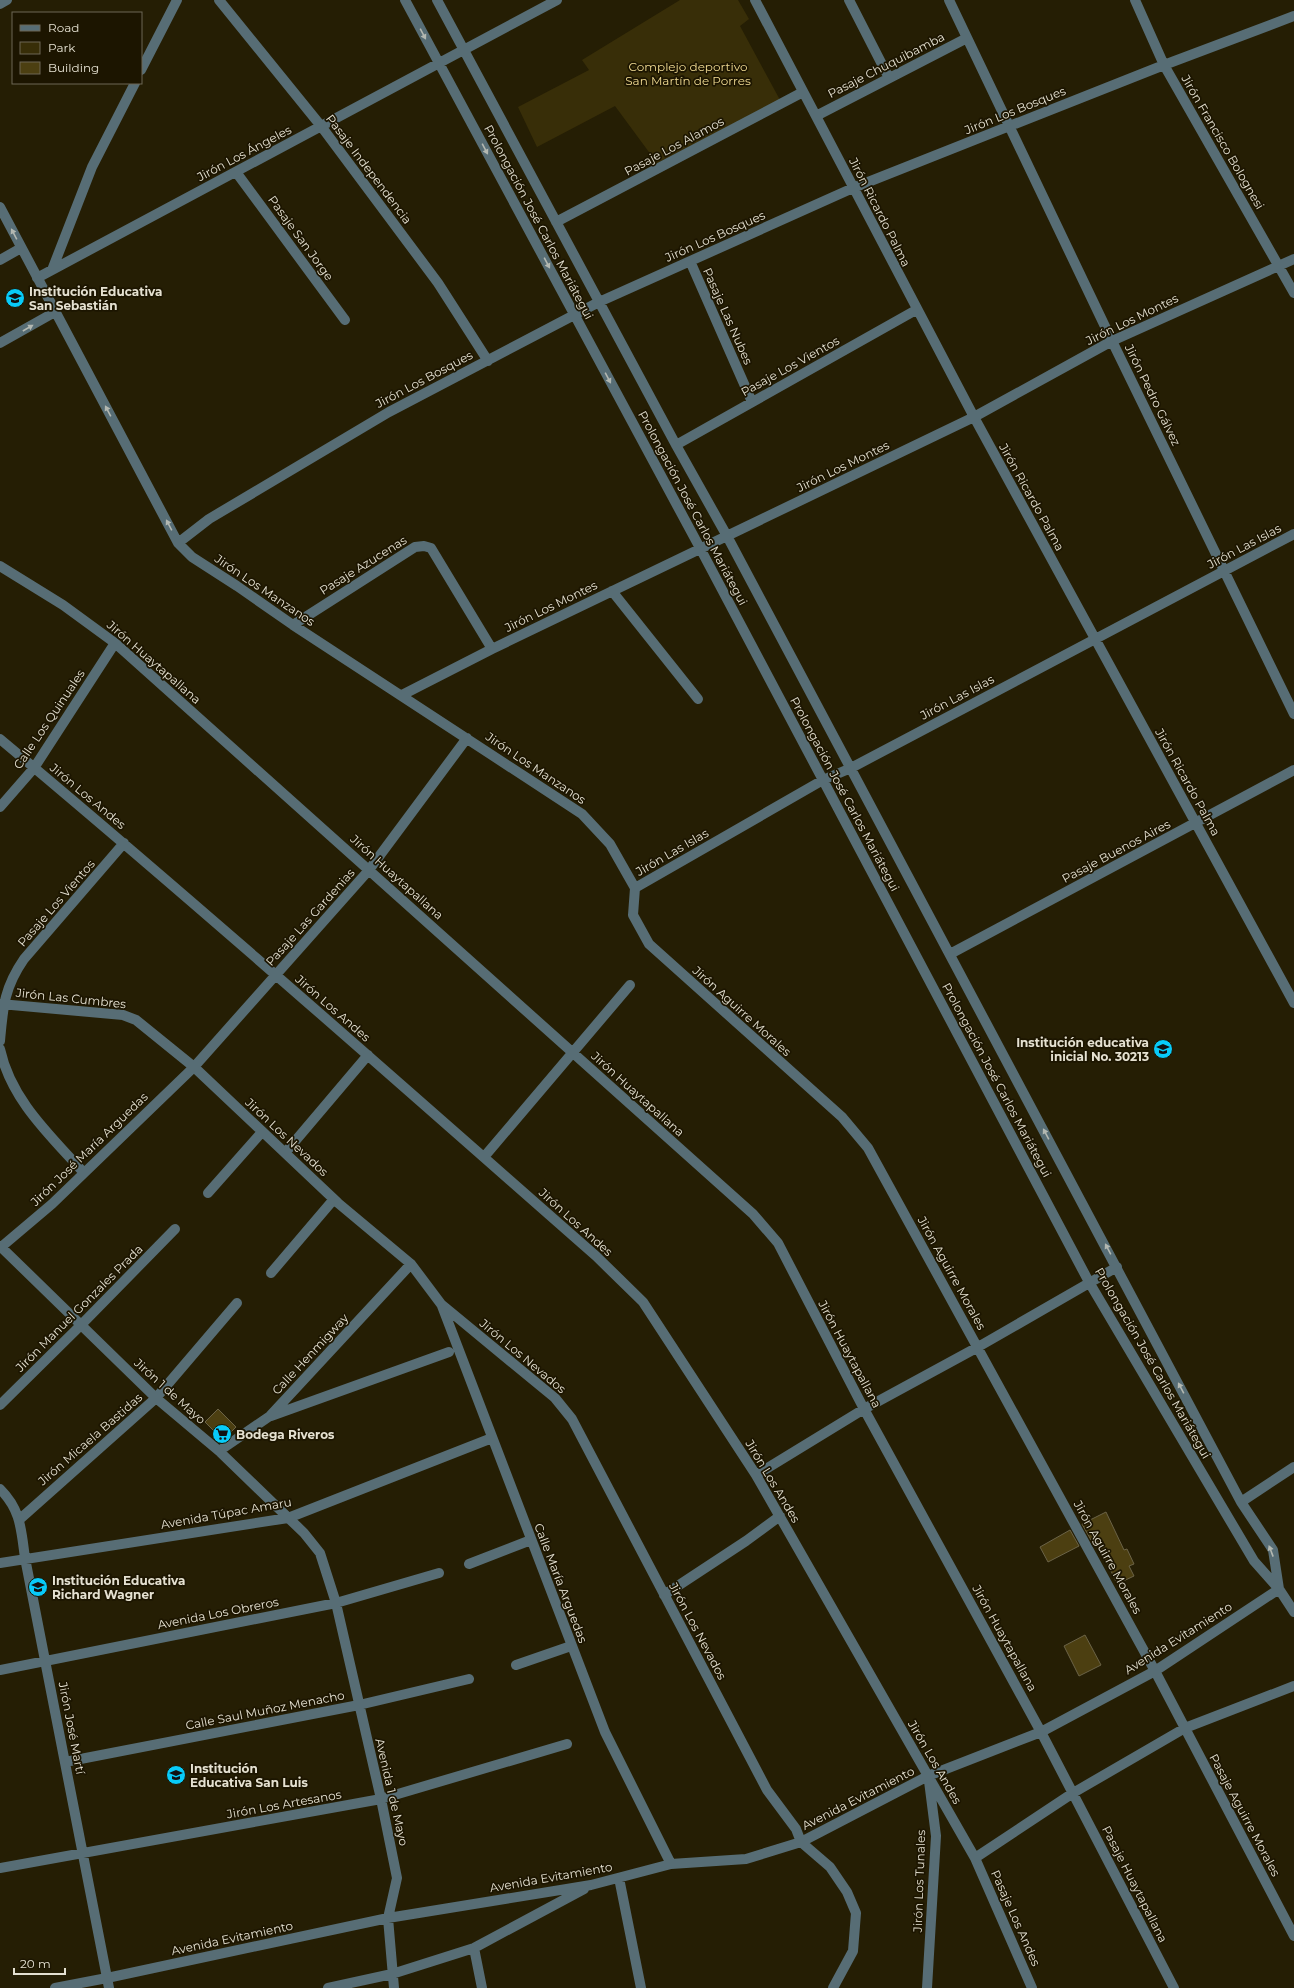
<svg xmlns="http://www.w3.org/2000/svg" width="1294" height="1988" viewBox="0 0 1294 1988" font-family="Montserrat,sans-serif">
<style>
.green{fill:#382e08}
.building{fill:#4c3f11;stroke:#6b6347}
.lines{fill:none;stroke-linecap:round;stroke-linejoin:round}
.minor{stroke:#576d75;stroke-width:10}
.oneway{fill:#b3b8b1}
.labels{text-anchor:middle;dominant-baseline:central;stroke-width:3.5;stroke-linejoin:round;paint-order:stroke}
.street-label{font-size:12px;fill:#e5e1d1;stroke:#1c1500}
.park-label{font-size:12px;fill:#f1db92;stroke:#1c1500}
.poi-label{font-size:12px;font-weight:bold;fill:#e5e1d1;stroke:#1c1500;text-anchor:start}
</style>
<rect width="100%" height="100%" fill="#251e04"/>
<!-- green -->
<path class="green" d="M680,0H738L749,19L740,26L780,100L657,163L615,106L537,147L518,107L589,70L582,60Z"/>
<!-- building -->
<path class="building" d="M218,1409L236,1427L223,1440L205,1422Z
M1106,1512L1124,1550L1127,1549L1134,1564L1129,1566L1134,1576L1117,1584L1096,1538L1091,1540L1082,1524Z
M1070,1530L1079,1546L1048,1562L1040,1547Z
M1085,1635L1101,1665L1079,1676L1064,1646Z"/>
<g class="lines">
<!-- minor -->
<path class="minor" d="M219,0L321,126L438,283L488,361
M405,0L700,548L1089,1282L1254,1561L1279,1589L1294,1612
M437,0L676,445L727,536L1241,1502L1273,1550L1279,1589
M755,0L974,417L1294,1003
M849,0L889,78
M949,0L1112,341L1294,714
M1135,0L1164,65L1294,293
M0,4L7,0
M141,70L177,0
M816,116L967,38
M236,172L345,320
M0,207L178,543L192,557L237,586L293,625L582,814L610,844L635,888
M556,222L803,92
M0,260L21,248
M690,261L752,402
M52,270L92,167L135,83
M37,278L557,0
M0,343L55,312
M676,445L916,310
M178,543L209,519L389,412L599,302L853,188L1164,65L1294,16
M0,566L63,605L115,643L753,1214L778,1243L864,1409L1041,1732L1174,1988
M612,591L698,699
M293,625L415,547L424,546L431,548L492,649
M402,695L492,649L974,417L1112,341L1294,259
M0,739C202,908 398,1082 596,1256L643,1302L756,1475L975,1858L1032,1988
M0,807L34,768L115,643
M635,888L633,915L649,944L842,1117L868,1148L1155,1671L1294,1936
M635,888L823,780L851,768L1294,534
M950,954L1294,770
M0,1004L123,1015L136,1020L194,1067L338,1203L411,1264L441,1304L555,1398L572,1419L767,1790L796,1829L801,1842L830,1867L847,1892L856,1913L853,1951L833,1988
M0,1041C3,1007 4,988 24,959L124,843
M0,1049C11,1100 50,1135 84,1173
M285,1153L368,1055
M484,1157L630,985
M208,1193L262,1132
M0,1246L156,1398L219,1451L304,1533L320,1553L336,1603L381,1799L397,1878L388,1918L394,1988
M0,1248L52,1204L194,1067L369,870L467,738
M271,1273L334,1199
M442,1306L605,1732L671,1864
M0,1405L81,1325L175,1229
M271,1416L449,1352
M219,1451L270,1416L411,1264
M756,1475L864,1409L978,1347L1117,1267
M0,1489C21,1510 21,1529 25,1558L109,1988
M1241,1502L1294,1467
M20,1519L156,1398L237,1303
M0,1563L288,1518L492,1438
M469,1564L531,1540
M664,1595L746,1541L780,1516
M516,1665L571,1646
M0,1670L336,1603L439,1573
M65,1762L359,1705L469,1679
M975,1858L1073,1793L1185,1728L1294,1686
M0,1868L381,1799L567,1744
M619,1878L641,1988
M474,1948L482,1988
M55,1988L107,1978L388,1918L591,1885L671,1864L746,1859L801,1842L928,1776L1041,1732L1155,1671L1279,1589
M328,1988L392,1974L474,1948L584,1889
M927,1988L936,1836L929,1781"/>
</g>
<!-- one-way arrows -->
<defs><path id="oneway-solid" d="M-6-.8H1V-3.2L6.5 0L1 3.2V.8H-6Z"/></defs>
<g class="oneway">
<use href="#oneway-solid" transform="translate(423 34) rotate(62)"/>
<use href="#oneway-solid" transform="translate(485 149) rotate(62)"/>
<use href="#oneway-solid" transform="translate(14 234) rotate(-118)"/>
<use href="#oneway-solid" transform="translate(547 263) rotate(62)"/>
<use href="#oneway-solid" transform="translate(28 328) rotate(-30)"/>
<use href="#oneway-solid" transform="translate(608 378) rotate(62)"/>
<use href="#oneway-solid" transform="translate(108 411) rotate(-118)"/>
<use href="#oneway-solid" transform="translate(169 525) rotate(-118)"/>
<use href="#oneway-solid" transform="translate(1046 1134) rotate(-118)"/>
<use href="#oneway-solid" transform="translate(1108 1249) rotate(-118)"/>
<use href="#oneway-solid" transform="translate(1181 1388) rotate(-118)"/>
<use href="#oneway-solid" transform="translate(1271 1551) rotate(-111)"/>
</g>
<!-- icons -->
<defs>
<symbol id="school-disc" viewBox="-11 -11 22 22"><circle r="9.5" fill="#08cbf9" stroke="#1c1500"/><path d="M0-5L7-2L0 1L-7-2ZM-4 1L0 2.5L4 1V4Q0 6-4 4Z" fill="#111"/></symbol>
<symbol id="supermarket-disc" viewBox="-11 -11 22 22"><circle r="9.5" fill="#08cbf9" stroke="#1c1500"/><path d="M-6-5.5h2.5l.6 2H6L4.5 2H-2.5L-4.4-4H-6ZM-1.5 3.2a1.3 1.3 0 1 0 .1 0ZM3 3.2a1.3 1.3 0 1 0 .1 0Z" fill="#111"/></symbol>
</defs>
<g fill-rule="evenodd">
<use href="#school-disc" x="4" y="287" width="22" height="22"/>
<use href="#school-disc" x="1152" y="1038" width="22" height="22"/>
<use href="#supermarket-disc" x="211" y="1423" width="22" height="22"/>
<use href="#school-disc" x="27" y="1576" width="22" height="22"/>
<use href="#school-disc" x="165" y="1764" width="22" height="22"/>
</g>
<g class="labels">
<!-- street labels -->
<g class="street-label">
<text transform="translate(886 65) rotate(-27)">Pasaje Chuquibamba</text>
<text transform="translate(1015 110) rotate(-22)">Jirón Los Bosques</text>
<text transform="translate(1223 142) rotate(60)">Jirón Francisco Bolognesi</text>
<text transform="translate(674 146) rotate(-28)">Pasaje Los Alamos</text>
<text transform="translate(244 153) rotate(-28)">Jirón Los Ángeles</text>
<text transform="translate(369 169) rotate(53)">Pasaje Independencia</text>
<text transform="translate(880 212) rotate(63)">Jirón Ricardo Palma</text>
<text transform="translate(539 222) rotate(62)">Prolongación José Carlos Mariátegui</text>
<text transform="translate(715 236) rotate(-24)">Jirón Los Bosques</text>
<text transform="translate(301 238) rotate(54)">Pasaje San Jorge</text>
<text transform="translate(728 316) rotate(66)">Pasaje Las Nubes</text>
<text transform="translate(1132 319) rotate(-26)">Jirón Los Montes</text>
<text transform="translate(790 366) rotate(-29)">Pasaje Los Vientos</text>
<text transform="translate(424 379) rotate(-28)">Jirón Los Bosques</text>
<text transform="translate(1153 395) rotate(64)">Jirón Pedro Gálvez</text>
<text transform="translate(843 466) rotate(-26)">Jirón Los Montes</text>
<text transform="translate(1032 497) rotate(61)">Jirón Ricardo Palma</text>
<text transform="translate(693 508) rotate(62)">Prolongación José Carlos Mariátegui</text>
<text transform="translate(1244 546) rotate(-28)">Jirón Las Islas</text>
<text transform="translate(363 565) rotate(-32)">Pasaje Azucenas</text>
<text transform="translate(265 590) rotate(34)">Jirón Los Manzanos</text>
<text transform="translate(551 606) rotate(-26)">Jirón Los Montes</text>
<text transform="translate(154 662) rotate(41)">Jirón Huaytapallana</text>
<text transform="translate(957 697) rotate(-28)">Jirón Las Islas</text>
<text transform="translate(49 719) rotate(-56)">Calle Los Quinuales</text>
<text transform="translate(536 768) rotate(34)">Jirón Los Manzanos</text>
<text transform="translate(1188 782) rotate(61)">Jirón Ricardo Palma</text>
<text transform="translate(845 794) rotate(62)">Prolongación José Carlos Mariátegui</text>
<text transform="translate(88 796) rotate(40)">Jirón Los Andes</text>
<text transform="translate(1116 851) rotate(-28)">Pasaje Buenos Aires</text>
<text transform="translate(672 852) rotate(-30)">Jirón Las Islas</text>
<text transform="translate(397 877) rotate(42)">Jirón Huaytapallana</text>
<text transform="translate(56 903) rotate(-49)">Pasaje Los Vientos</text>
<text transform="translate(310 917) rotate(-48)">Pasaje Las Gardenias</text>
<text transform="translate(71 998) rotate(6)">Jirón Las Cumbres</text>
<text transform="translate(333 1008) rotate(41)">Jirón Los Andes</text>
<text transform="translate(742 1011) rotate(42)">Jirón Aguirre Morales</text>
<text transform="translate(997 1080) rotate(62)">Prolongación José Carlos Mariátegui</text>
<text transform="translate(638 1094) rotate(42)">Jirón Huaytapallana</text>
<text transform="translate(287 1137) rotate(43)">Jirón Los Nevados</text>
<text transform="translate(89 1149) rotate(-44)">Jirón José María Arguedas</text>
<text transform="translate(576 1222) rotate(42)">Jirón Los Andes</text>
<text transform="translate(952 1273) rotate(61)">Jirón Aguirre Morales</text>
<text transform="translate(79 1308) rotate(-45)">Jirón Manuel Gonzales Prada</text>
<text transform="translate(310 1354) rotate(-47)">Calle Henmigway</text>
<text transform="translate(850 1354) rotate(62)">Jirón Huaytapallana</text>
<text transform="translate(523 1356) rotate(40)">Jirón Los Nevados</text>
<text transform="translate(1153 1363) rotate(60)">Prolongación José Carlos Mariátegui</text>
<text transform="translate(170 1391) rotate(42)">Jirón 1 de Mayo</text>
<text transform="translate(90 1439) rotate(-41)">Jirón Micaela Bastidas</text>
<text transform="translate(773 1481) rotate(59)">Jirón Los Andes</text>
<text transform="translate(226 1513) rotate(-10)">Avenida Túpac Amaru</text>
<text transform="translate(1108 1557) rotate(61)">Jirón Aguirre Morales</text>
<text transform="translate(561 1583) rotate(69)">Calle María Arguedas</text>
<text transform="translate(218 1613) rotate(-11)">Avenida Los Obreros</text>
<text transform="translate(698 1631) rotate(62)">Jirón Los Nevados</text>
<text transform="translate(1005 1638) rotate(61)">Jirón Huaytapallana</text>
<text transform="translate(1178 1638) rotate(-32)">Avenida Evitamiento</text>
<text transform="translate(265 1710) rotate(-11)">Calle Saul Muñoz Menacho</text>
<text transform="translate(72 1728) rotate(79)">Jirón José Martí</text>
<text transform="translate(935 1762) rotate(60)">Jirón Los Andes</text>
<text transform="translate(392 1792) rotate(77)">Avenida 1 de Mayo</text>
<text transform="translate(858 1798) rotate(-27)">Avenida Evitamiento</text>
<text transform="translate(284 1804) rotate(-10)">Jirón Los Artesanos</text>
<text transform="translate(1245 1815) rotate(62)">Pasaje Aguirre Morales</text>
<text transform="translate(551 1877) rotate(-10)">Avenida Evitamiento</text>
<text transform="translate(919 1881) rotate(-88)">Jirón Los Tunales</text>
<text transform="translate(1135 1884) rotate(63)">Pasaje Huaytapallana</text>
<text transform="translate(1016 1918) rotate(66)">Pasaje Los Andes</text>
<text transform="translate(232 1938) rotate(-12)">Avenida Evitamiento</text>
</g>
<!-- park labels -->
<g class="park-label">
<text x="688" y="66">Complejo deportivo<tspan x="688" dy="14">San Martín de Porres</tspan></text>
</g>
<!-- poi labels -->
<g class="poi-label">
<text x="29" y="291">Institución Educativa<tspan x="29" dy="14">San Sebastián</tspan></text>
<text x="1149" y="1042" text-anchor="end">Institución educativa<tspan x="1149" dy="14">inicial No. 30213</tspan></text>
<text x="236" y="1434">Bodega Riveros</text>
<text x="52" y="1580">Institución Educativa<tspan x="52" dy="14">Richard Wagner</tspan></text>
<text x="190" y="1768">Institución<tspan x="190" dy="14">Educativa San Luis</tspan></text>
</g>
</g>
<!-- legend -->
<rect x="12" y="12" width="130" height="72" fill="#1c1500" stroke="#6c6754"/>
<rect x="20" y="25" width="20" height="6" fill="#576d75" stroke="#6c6754"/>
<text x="48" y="32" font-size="12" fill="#e5e1d1">Road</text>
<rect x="20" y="42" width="20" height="12" fill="#382e08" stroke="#6c6754"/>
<text x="48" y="52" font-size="12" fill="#e5e1d1">Park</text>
<rect x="20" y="62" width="20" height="12" fill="#4c3f11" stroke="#6c6754"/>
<text x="48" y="72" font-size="12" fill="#e5e1d1">Building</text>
<!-- scale -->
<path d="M14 1968v6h51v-6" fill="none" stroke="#e5e1d1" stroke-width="2"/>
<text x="20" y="1968" font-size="12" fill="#e5e1d1" stroke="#1c1500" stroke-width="3" paint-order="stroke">20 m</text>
</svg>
